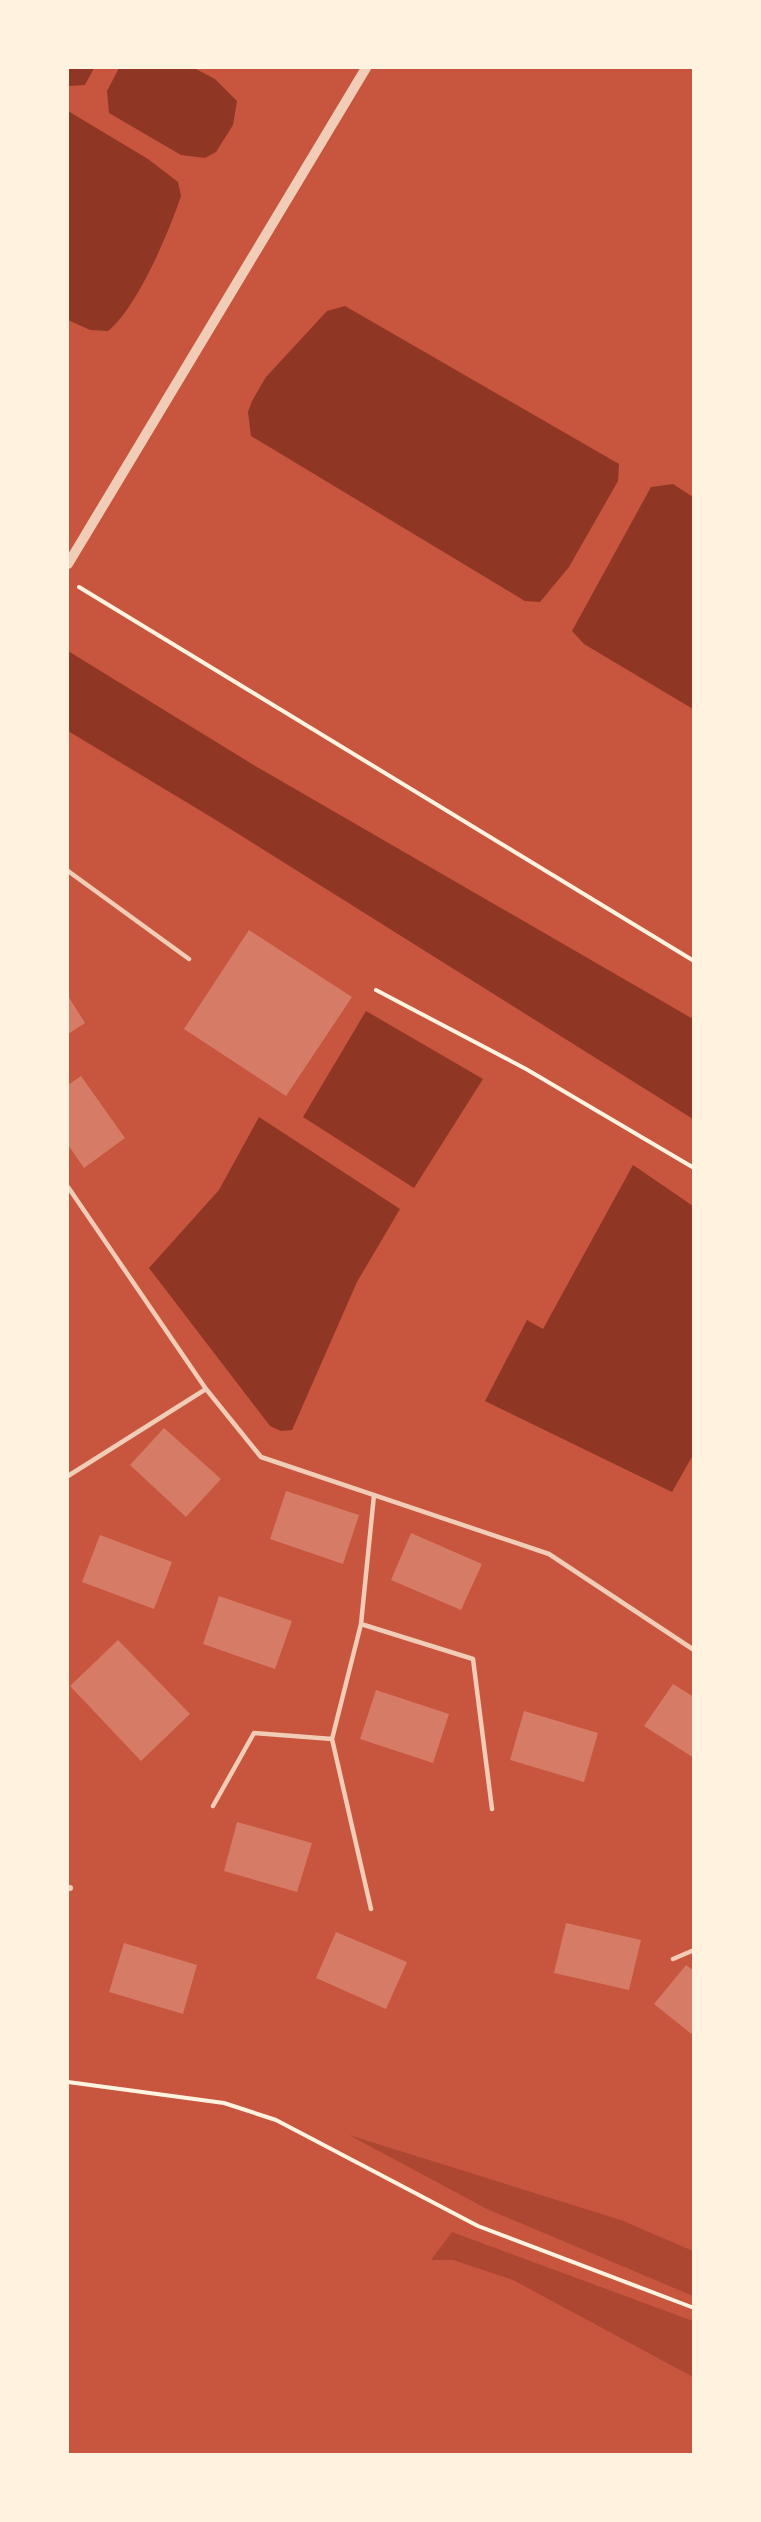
<svg xmlns="http://www.w3.org/2000/svg" width="761" height="2522" viewBox="0 0 761 2522" font-family="'Nunito Sans',sans-serif">
<style>
.green{fill:#ae4732}
.water{fill:#8f3625}
.building{fill:#d67c66}
.lines{fill:none;stroke-linecap:round;stroke-linejoin:round}
.path{stroke:#fff3e0;stroke-width:4}
.service{stroke:#f1ccb7;stroke-width:4.5}
.minor{stroke:#f1ccb7;stroke-width:6}
.tertiary{stroke:#f1ccb7;stroke-width:10}
</style>
<rect width="100%" height="100%" fill="#c8553d"/>
<!-- green -->
<path class="green" d="M349,2135L621,2220L693,2251V2296L487,2209Z
M452,2232L693,2321V2377L513,2280L453,2260H431Z"/>
<!-- water -->
<path class="water" d="M68,68H94L85,85L69,86Z
M119,68H194L215,79L237,101L233,125L216,152L205,158L181,155L109,113L107,91Z
M68,111L148,159L178,182L181,196C169,232 137,308 108,331L90,330L68,320Z
M345,306L619,464L618,481L569,567L540,602L525,601L251,436L248,412L252,401L266,377L327,311Z
M673,484L693,497V709L584,644L572,631L651,487Z
M68,651L252,764L693,1019V1119L216,820L68,731Z
M366,1011L483,1079L414,1188L303,1117Z
M259,1117L400,1209L357,1282L292,1430L281,1431L270,1426L149,1268L219,1190Z
M633,1165L693,1206V1455L672,1492L485,1401L527,1320L543,1329Z"/>
<!-- building -->
<path class="building" d="M249,930L352,997L286,1096L184,1029Z
M68,996L85,1023L68,1034Z
M81,1076L125,1138L84,1168L68,1145V1085Z
M164,1428L221,1479L186,1517L130,1465Z
M286,1491L359,1515L343,1564L270,1539Z
M411,1533L482,1564L461,1610L391,1580Z
M100,1535L172,1562L154,1609L82,1582Z
M219,1596L292,1621L275,1669L203,1644Z
M118,1640L190,1714L141,1761L70,1686Z
M673,1684L694,1697V1758L644,1726Z
M376,1690L449,1714L433,1763L360,1739Z
M524,1711L598,1733L584,1782L510,1760Z
M237,1822L312,1843L297,1892L224,1871Z
M566,1923L641,1940L629,1990L554,1973Z
M336,1932L407,1962L386,2009L316,1978Z
M124,1943L197,1965L183,2014L109,1992Z
M686,1965L694,1971V2036L654,2004Z"/>
<g class="lines">
<!-- path -->
<path class="path" d="M79,587L694,961
M376,990L526,1069L694,1168
M68,2082L224,2103L276,2120L478,2226L694,2308"/>
<!-- service -->
<path class="service" d="M68,871L189,959
M68,1187L206,1389L261,1457L549,1554L694,1650
M68,1476L206,1389
M361,1624L473,1659L492,1809
M213,1806L254,1733L332,1739
M371,1909L332,1739L361,1624L374,1495
M673,1959L694,1950"/>
<!-- minor -->
<path class="minor" d="M68,1888H70"/>
<!-- tertiary -->
<path class="tertiary" d="M68,564L366,68"/>
</g>
<!-- border -->
<rect width="761" height="2522" fill="none" stroke="#fff3e0" stroke-width="138"/>
</svg>
